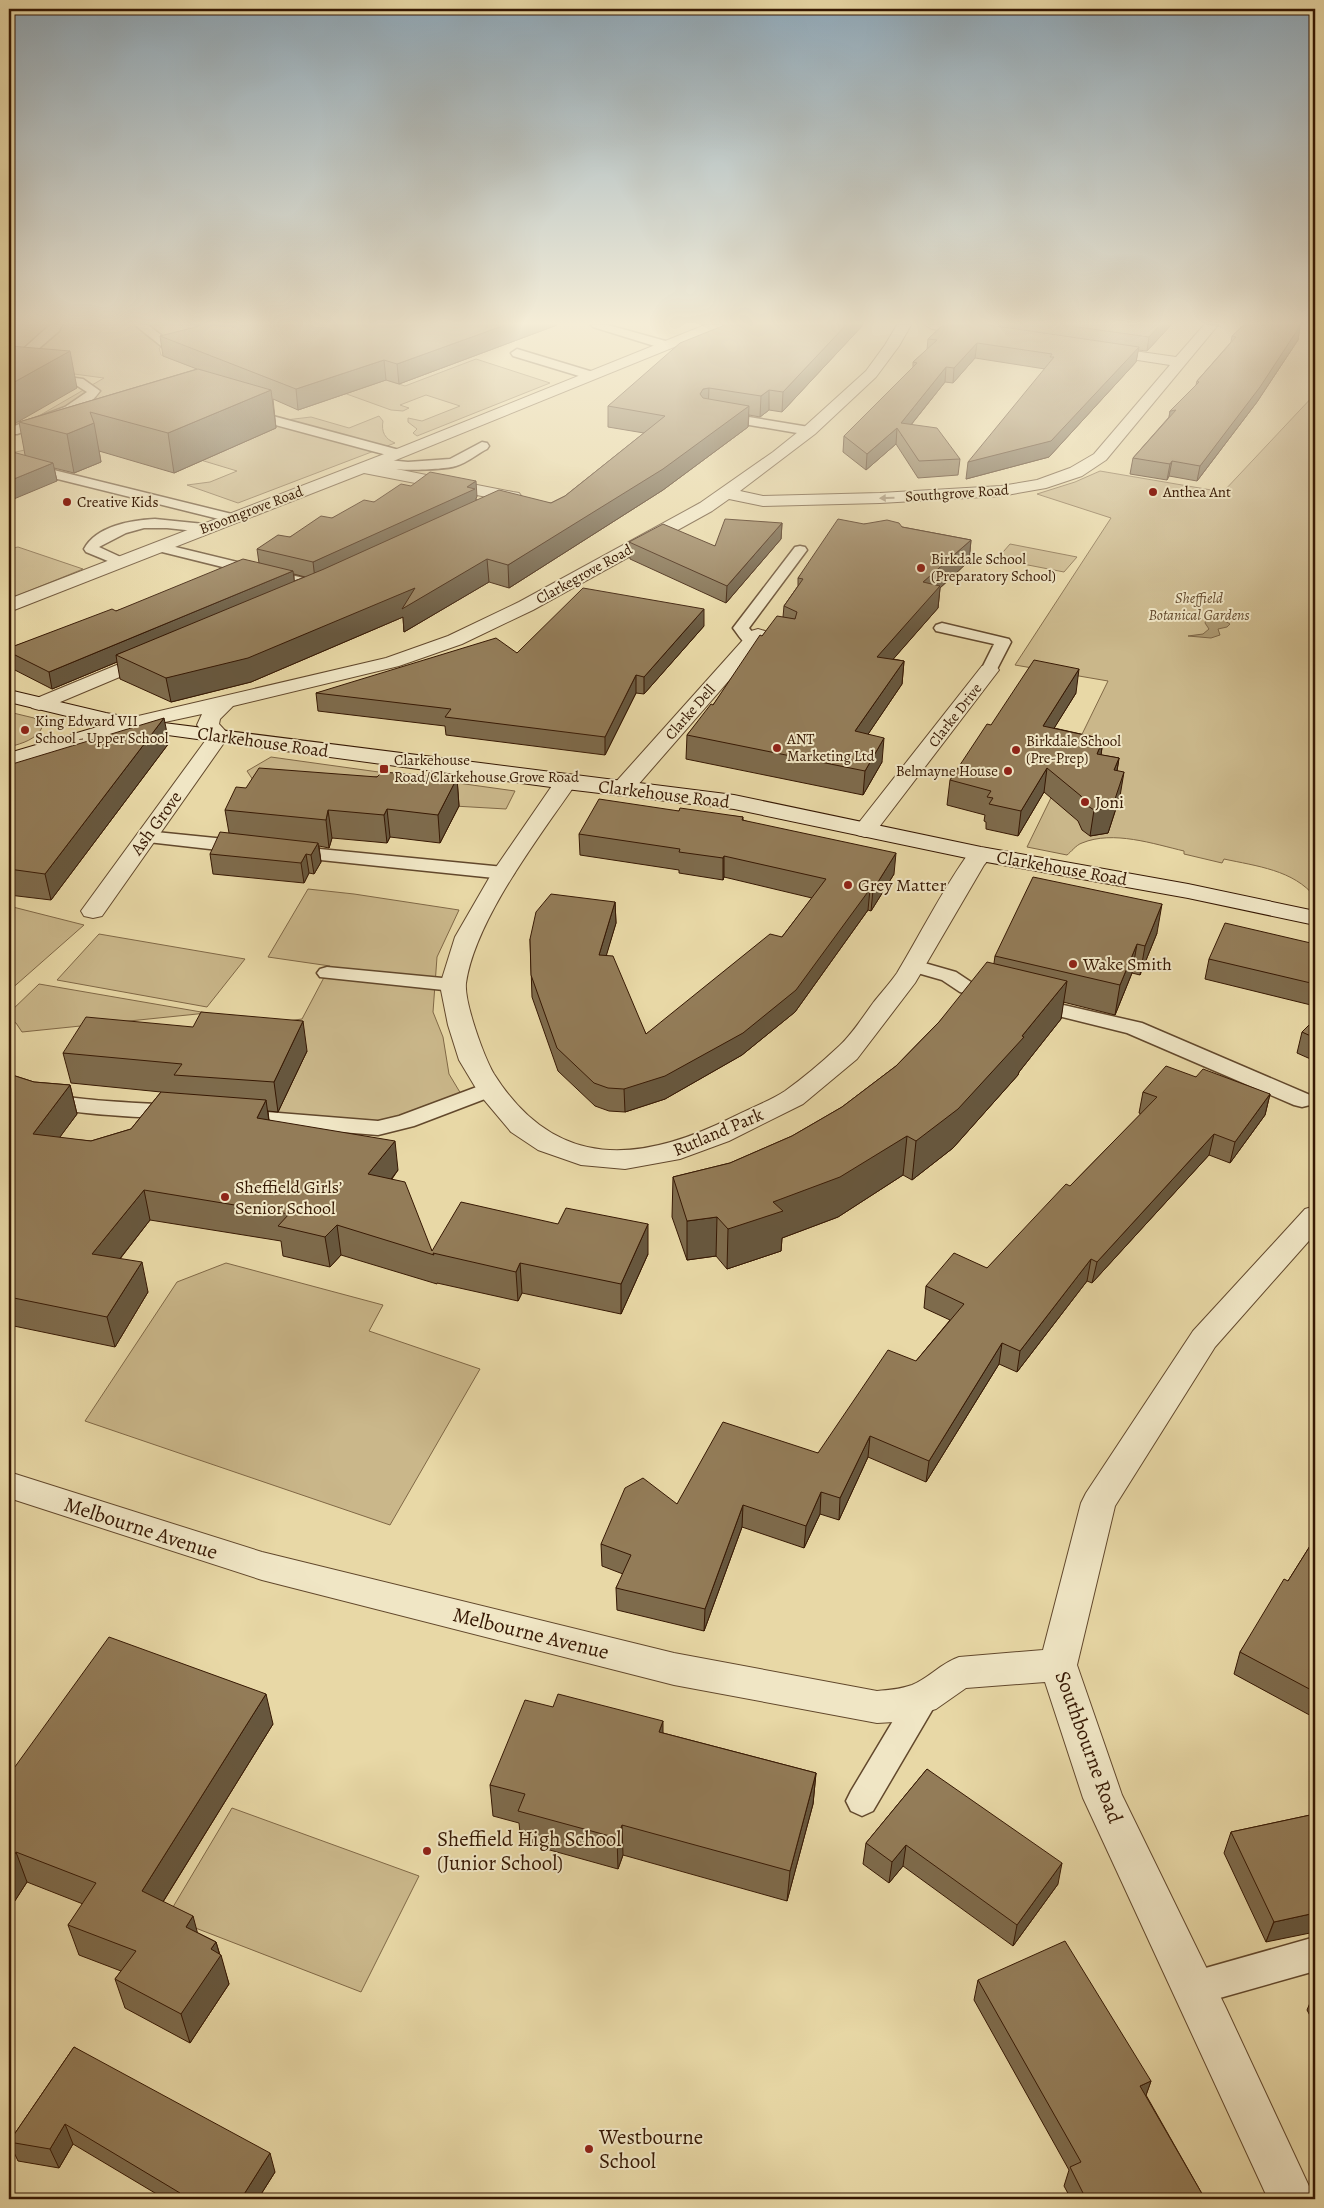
<svg xmlns="http://www.w3.org/2000/svg" width="1324" height="2208" viewBox="0 0 1324 2208" font-family="Alegreya,serif">
<style>
.green{fill:#cab78a;stroke:#806846}
.water{fill:#ab976f;stroke:#7c6444}
.lines{fill:none;stroke-linecap:round;stroke-linejoin:round}
.lane-casing{stroke:#62482c;stroke-width:3}
.street-casing{stroke:#62482c;stroke-width:2}
.secondary-casing{stroke:#361803;stroke-width:2}
.lane{fill:#f0e6c5;fill-rule:evenodd}
.street{fill:#f0e6c5;fill-rule:evenodd}
.secondary{fill:#f0e6c5;fill-rule:evenodd}
.wall{fill:#7e6b4c;stroke:#361803;fill-rule:evenodd}
.shaded-wall{fill:#67573e;stroke:#361803}
.building{fill:#937c58;stroke:#361803}
.oneway{fill:#9c896e}
.poi-dot{fill:#8f2418;stroke:#f0e6c5;stroke-width:2}
.labels{text-anchor:middle;dominant-baseline:central;stroke-width:4;stroke-linejoin:round;paint-order:stroke}
.far-poi-label{font-size:15px;fill:#361803;stroke:#f0e6c5;text-anchor:start}
.far-street-label{font-size:15px;fill:#361803;stroke:#f0e6c5}
.far-park-label{font-size:15px;font-style:italic;fill:#62482c;stroke:#f0e6c5}
.street-label{font-size:18px;fill:#361803;stroke:#f0e6c5}
.poi-label{font-size:18px;fill:#361803;stroke:#f0e6c5;text-anchor:start}
.near-street-label{font-size:21px;fill:#361803;stroke:#f0e6c5}
.near-poi-label{font-size:21px;fill:#361803;stroke:#f0e6c5;text-anchor:start}
</style>
<rect width="100%" height="100%" fill="#e8d8a6"/>
<filter id="stains"><feTurbulence type="fractalNoise" baseFrequency=".004" numOctaves="4"/><feColorMatrix values="0 0 0 0 .2 0 0 0 0 .09 0 0 0 0 .02 0 0 0 .5 -.17"/></filter>
<radialGradient id="worn" r=".72"><stop offset=".6" stop-color="#630" stop-opacity="0"/><stop offset="1" stop-color="#630" stop-opacity=".3"/></radialGradient>
<!-- green -->
<path class="green" d="M9,325H235L183,344L159,348L161,355L213,375L127,431L9,460V451L16,452L33,448L49,421L37,417L104,378L74,374L9,380Z
M476,359L550,383L417,436L413,433L417,429L408,422V418L422,421L460,406L426,395L400,405L409,408L403,411L391,410L305,379L349,368L405,386Z
M1315,394V897C1294,870 1256,866 1224,859L1222,863L1184,854V851C1154,844 1113,830 1082,843C1076,845 1071,852 1067,855L1027,847L1108,681L1015,665L1111,518L1037,494L1075,482L1100,471L1223,492Z
M379,416L383,421C381,432 385,439 395,443L238,503L187,485L210,482L237,471L194,458L260,423L311,417L349,428Z
M1010,544L1077,557L1064,572L997,559Z
M18,547L83,569L9,599V549Z
M9,712L34,718L43,726C36,740 23,743 9,747Z
M271,757L515,791L506,809L263,795L247,771Z
M308,889L354,894L459,910L437,957L433,1012L443,1037L449,1074L464,1099L378,1128L273,1119L307,1051L272,1023L302,1019L330,966L268,957Z
M9,906L84,925L9,991Z
M99,934L245,959L207,1007L57,980Z
M39,984L207,1013L22,1032L16,1023L9,1019V1013Z
M226,1263L383,1305L369,1331L480,1369L390,1525L85,1421L177,1282Z
M232,1808L419,1876L361,1992L167,1917Z"/>
<!-- water -->
<path class="water" d="M1208,611L1230,624L1227,627L1218,629L1220,635L1211,638L1188,636L1203,634L1209,629L1205,623L1207,616L1203,613Z"/>
<g class="lines">
<defs>
<path id="lane" d="M50,325H62L59,331L21,364L16,372H9V364L12,359Z
M135,325H148L175,346L169,350L165,349Z
M591,325H608L669,342L671,345L665,349L661,348L593,327Z
M517,349L593,372L595,375L589,379L513,356L511,353Z
M46,374L83,379L100,391C82,417 45,424 17,434H9V428L65,407L87,392L76,385L42,381L40,378Z
M247,409L403,451L405,454L398,458L242,416L241,413L242,410Z
M719,412L809,427L816,431L809,435L714,419L713,416L714,413Z
M482,442L487,443L489,446L487,449C477,454 467,463 456,466C443,470 379,473 371,463L378,459L408,462L450,459Z
M9,459L236,515L238,518L231,522L9,467Z
M155,519L204,524L211,528L204,532L167,528H144L126,533L99,547L125,559L127,562L125,565L120,566L86,552L84,549C96,526 132,520 155,519Z
M159,543L324,583L327,586L324,589L319,591L154,550L152,547L154,544Z
M800,546L805,547L807,550L749,628L760,642L758,645C745,649 740,637 733,628L795,547Z
M942,623L1009,639L1011,642L995,673H983L981,670L994,644L936,631L934,628L936,625Z
M146,831L245,841L252,843L254,847L252,851L245,853L139,841L137,837L139,833Z
M289,846L504,867L511,869L514,873L511,877L504,879L282,856L280,852L282,848Z
M914,960L956,972L974,984L1002,991L1005,995L1002,999L995,1001L960,992L942,980L907,970L904,966L907,962Z
M327,967L453,979L460,981L463,985L460,989L453,991L320,977L317,973L320,969Z
M1033,998L1142,1023L1310,1095L1313,1100L1310,1105L1302,1107L1294,1105L1127,1033L1026,1008L1022,1004L1026,1000Z
M9,1081L17,1083L20,1088C71,1101 123,1102 175,1105L183,1107L186,1112L183,1117L175,1119C119,1116 64,1114 9,1099Z
M490,1082L498,1084L501,1089L498,1094L414,1126L378,1135L240,1124L232,1122L229,1117L232,1112L240,1110L378,1121L399,1116Z
M923,1685L934,1689L938,1698L934,1707L873,1811L862,1816L851,1811L846,1801L851,1791L912,1689Z
M1315,1937V1971L1195,2005L1183,2000L1178,1988L1183,1976L1195,1971Z"/>
<path id="street" d="M705,325H723L721,328L381,466L513,492L519,493L522,497L519,501L513,502L364,473L9,612V599L392,451Z
M897,325H911L899,346L876,377L815,434L740,491L763,496L880,493L1001,486L1037,480L1070,468L1094,454L1170,365L1099,354L1094,353L1092,350L1094,347L1099,346L1176,357L1204,325H1218L1106,460L1082,476L1046,488L1001,496L880,503L763,506L729,499L712,511L533,610L462,644L399,666L233,706L220,719L219,724L230,736L226,740L102,916L93,918L84,916L81,911L208,737L197,725L202,714L128,730L121,728L118,724L121,720L386,658L448,636L519,602L700,503L773,452L803,428L866,371L885,345Z
M925,325H961L983,328L985,331L978,335L932,329Z
M758,629L765,631L768,635L765,639L630,794L622,796L614,794L611,789L614,784L751,631Z
M153,650L160,652L163,656L160,660L46,708L39,710L32,708L29,704L32,700Z
M989,664L996,666L999,670L873,835L865,837L857,835L854,830L857,825L982,666Z
M566,775L574,777L577,782C540,836 476,918 466,983C464,1002 484,1057 494,1074C556,1172 641,1163 733,1117C750,1108 770,1101 785,1091C803,1078 821,1063 837,1048C851,1036 862,1018 873,1003C881,993 890,983 897,973C920,935 940,894 966,857C973,849 978,846 989,849L993,854L984,865L915,983L857,1059L803,1104L729,1141L680,1159L625,1169L581,1165L538,1150L511,1132L480,1095L459,1060L448,1025L440,985L455,937L492,873L558,777Z
M1315,1206V1234L1215,1347L1115,1506L1077,1665L1122,1795L1226,2008L1315,2199H1268L1083,1798L1045,1682L966,1688L936,1709L894,1722L877,1723L674,1685L262,1580L9,1498V1472L262,1552L674,1653L877,1691C889,1690 901,1689 912,1685C929,1678 941,1663 959,1657L1043,1650L1081,1503L1086,1493L1193,1331L1305,1209Z"/>
<path id="secondary" d="M9,690L106,713L156,722L734,795L981,847L1188,884L1315,911V925L1188,898L981,861L734,809L566,789L131,730L9,766V753L104,725L9,702Z"/>
</defs>
<!-- lane casing -->
<use href="#lane" class="lane-casing"/>
<!-- street casing -->
<use href="#street" class="street-casing"/>
<!-- secondary casing -->
<use href="#secondary" class="secondary-casing"/>
<!-- lane -->
<use href="#lane" class="lane"/>
<!-- street -->
<use href="#street" class="street"/>
<!-- secondary -->
<use href="#secondary" class="secondary"/>
</g>
<!-- wall -->
<path class="wall" d="M557,325L399,384L386,380L298,410L273,399L276,428L174,473L99,451L101,462L74,473L54,468L57,481L25,455L19,422L197,369L163,356L160,336Z
M725,325H863L782,412L769,410L760,417L749,415L748,427L663,490L509,588L489,582L404,632L403,617L251,682L171,702L120,679L117,662L52,689L9,667V648L116,611L259,563L257,549L290,537L332,518L374,502L477,497L476,498V500L551,503L565,496L644,433L608,427V406ZM294,574L305,577L294,581Z
M943,325H1171L1147,351L1138,350L1136,362L1049,457L966,479L1045,369L975,358L953,383L945,382L911,425L960,459L958,475L918,478L896,444L866,470L843,452L844,436L913,367V362L927,350L928,339Z
M1244,325H1300V326L1298,340L1257,402L1197,481L1169,476L1167,480L1130,474L1133,458L1169,417L1170,411L1196,385L1197,381L1231,342L1232,336Z
M782,523L781,539L726,603L630,559L629,542L715,546Z
M864,524L902,527L971,540L969,561L940,588L938,608L893,659L904,661L902,684L868,734L882,762L863,795L686,759L687,735L713,705L762,636L783,617L784,606L798,586V578Z
M704,626L644,694L636,693L605,755L446,735L445,726L318,711L316,693L517,653Z
M1076,693L1054,728L1103,739L1101,755L1119,758L1117,771L1120,796L1108,833L1090,836L1082,830L1078,821L1044,792L1018,836L986,829V822L984,821L985,815L947,805L950,780L991,725Z
M169,743L51,900L9,895V765Z
M377,777L457,778L459,806L440,843L390,837L387,843L332,838L329,848L319,846L321,862L314,874L309,873L304,883L213,874L210,854L229,833L225,810L246,788Z
M679,811L743,817V820L894,874L871,911L868,910L795,1012L742,1055L665,1099L625,1112L609,1111L595,1106L558,1071L532,997L530,939L615,902L616,923L606,955L646,1034L782,937L812,898L724,877L723,880L679,873V870L580,855L579,834Z
M1157,933L1140,975L1132,973L1115,1015L1063,1002L1061,1019L1019,1072L1018,1075L953,1148L912,1180L903,1175L838,1217L782,1238L781,1251L727,1269L716,1256L687,1260L672,1217L673,1177L730,1163L792,1136L842,1107L896,1066L939,1022L994,963L995,956Z
M1315,944V1006L1205,979L1209,959Z
M1315,1019V1061L1297,1053L1302,1032Z
M307,1051L278,1112L268,1111L269,1120L398,1170L392,1179L432,1251L648,1254L621,1314L522,1293L518,1301L437,1283V1284L341,1255L330,1267L283,1256L281,1241L150,1220L120,1259L148,1292L115,1347L9,1325V1074L34,1082L70,1085L77,1114L59,1138L91,1141L131,1129L161,1092L71,1083L63,1053Z
M1196,1077L1270,1094L1265,1115L1230,1163L1209,1155L1092,1283L1087,1281L1017,1372L999,1364L926,1482L868,1457L839,1520L820,1514L804,1548L742,1527L704,1631L617,1610L616,1588L623,1574L602,1566L601,1544L677,1504L818,1453L916,1361L950,1320L924,1308L926,1286L987,1268L1070,1186L1141,1114L1139,1113L1143,1092Z
M1315,1538V1718L1234,1674L1240,1652L1288,1581Z
M553,1707L663,1733L816,1773L813,1804L787,1901L623,1855L618,1869L521,1842L519,1823L493,1816L490,1785Z
M273,1724L163,1902L198,1933L216,1942L229,1984L190,2043L125,2008L115,1979L121,1971L79,1955L68,1925L83,1904L27,1882L9,1910V1775Z
M927,1769L1058,1884L1013,1946L903,1866L889,1883L863,1864L866,1843Z
M1315,1814L1266,1942L1224,1853L1231,1832Z
M978,1980L1151,2081L1146,2095L1205,2199H1071L1064,2186L1069,2170L974,2000Z
M1315,1991V2025L1307,2010Z
M74,2047L275,2172L258,2199H165L73,2144L59,2168L18,2161L9,2142Z"/>
<!-- shaded-wall -->
<path class="shaded-wall" d="M505,325H557L399,384L397,364Z
M846,325H863L782,412L783,392Z
M1160,325H1171L1147,351L1149,337Z
M1300,326L1298,340L1257,402L1197,481L1200,466Z
M977,343L975,358L953,383L954,368Z
M1139,347L1136,362L1049,457L966,479L968,462Z
M70,351L77,388L9,427V385Z
M384,360L386,380L298,410L296,389Z
M946,367L945,382L902,436L901,423Z
M709,388L708,408L700,394L703,389Z
M271,390L276,428L174,473L168,433Z
M769,390V410L760,417L761,396Z
M749,406L748,427L663,490L509,588L508,565Z
M1176,410L1168,426L1170,411Z
M94,423L101,462L74,473L67,434Z
M897,428L896,444L866,470L867,454Z
M1172,461L1169,476L1167,480L1170,464Z
M53,463L57,481L9,501V481Z
M476,481L477,497L476,498V505L315,579L313,562L467,487Z
M782,523L781,539L726,603L727,586Z
M971,540L969,561L940,588L938,608L875,680L877,657L923,582Z
M487,559L489,582L404,632L403,617L251,682L171,702L166,678L415,588Z
M293,571L295,587L116,655L117,662L52,689L49,672Z
M704,609V626L644,694V677Z
M904,661L902,684L854,755L855,731Z
M1079,669L1076,693L1040,751L1043,726Z
M636,675V693L605,755V737Z
M164,718L169,743L51,900L45,874Z
M884,738L882,762L863,795L865,771Z
M1103,739L1100,763L1097,754Z
M1119,758L1115,783L1114,770Z
M1047,768L1044,792L1018,836L1021,811Z
M1124,772L1120,796L1108,833L1090,836L1094,810Z
M457,778L459,806L440,843L438,815Z
M387,809L390,837L387,843L384,815Z
M328,810L332,838L329,848L326,820Z
M318,843L321,862L314,874L311,855Z
M896,853L894,874L871,911L873,890Z
M306,854L309,873L304,883L301,863Z
M724,856V877L723,880V858Z
M870,889L868,910L795,1012L742,1055L665,1099L625,1112L624,1089Z
M615,902L616,923L600,977L599,955Z
M1162,904L1157,933L1140,975L1145,946Z
M1137,944L1132,973L1115,1015L1120,985Z
M1067,981L1061,1019L1019,1072L1018,1075L953,1148L912,1180L916,1141L1022,1036Z
M303,1021L307,1051L278,1112L274,1082Z
M70,1085L77,1114L40,1164L33,1134Z
M1270,1094L1265,1115L1230,1163L1235,1142Z
M266,1100L270,1129L257,1118Z
M1214,1134L1209,1155L1092,1283L1097,1262Z
M907,1136L903,1175L838,1217L782,1238L781,1251L727,1269L728,1229L773,1202Z
M395,1141L398,1170L372,1204L368,1174Z
M144,1190L150,1220L100,1284L92,1254Z
M717,1217L716,1256L687,1260V1221Z
M648,1224V1254L621,1314V1284Z
M337,1225L341,1255L330,1267L325,1237Z
M1091,1259L1087,1281L1017,1372L1020,1351Z
M142,1262L148,1292L115,1347L107,1317Z
M520,1263L522,1293L518,1301L516,1272Z
M1002,1343L999,1364L926,1482L929,1461Z
M870,1436L868,1457L839,1520L840,1498Z
M821,1492L820,1514L804,1548L806,1526Z
M743,1505L742,1527L704,1631L705,1609Z
M9,1643L11,1649L9,1652Z
M266,1694L273,1724L151,1921L142,1891Z
M663,1721V1752L659,1732Z
M816,1773L813,1804L787,1901L790,1871Z
M622,1825L623,1855L618,1869L617,1838Z
M906,1845L903,1866L889,1883L892,1862Z
M16,1852L27,1882L9,1910V1863Z
M1062,1863L1058,1884L1013,1946L1017,1925Z
M1315,1913V1932L1266,1942L1274,1922Z
M193,1916L201,1946L186,1927Z
M216,1942L220,1956L221,1955L229,1984L190,2043L181,2014L211,1949Z
M1151,2081L1144,2101L1140,2086Z
M65,2124L73,2144L59,2168L50,2149Z
M270,2153L275,2172L258,2199H241Z"/>
<!-- building -->
<path class="building" d="M204,325H505L397,364L384,360L296,389L160,336Z
M725,325H846L783,392L769,390L761,396L709,388L703,389L700,394L703,398L749,406L663,469L508,565L487,559L402,609L415,588L248,658L166,678L116,655L324,569L499,490L551,503L565,496L665,416L608,406L680,343Z
M943,325H989L1139,347L1051,441L968,462L1054,357H1050L1052,354L977,343L954,368L946,367L901,423L937,428L960,459L919,461L897,428L867,454L844,436L917,363L913,362L937,340L928,339Z
M1063,325H1160L1149,337Z
M1244,325H1293L1300,326L1260,387L1200,466L1172,461L1170,464L1133,458L1176,410L1170,411L1199,382L1197,381L1236,337L1232,336Z
M9,345L10,346L70,351L9,385Z
M198,369L271,390L168,433L90,412L94,423L67,434L19,422Z
M9,451L53,463L9,481Z
M430,472L476,481L467,487L475,489L313,562L257,549L278,535L290,537L321,516L332,518L364,500L374,502L401,484L411,486Z
M725,519L782,523L727,586L629,542L663,524L715,546Z
M838,519L864,524L887,520L899,523L902,527L971,540L923,582L940,586L877,657L904,661L855,731L884,738L865,771L687,735L711,704L713,705L760,635L762,636L777,616L795,619L797,612L784,606L803,579L798,578Z
M243,559L293,571L49,672L9,652V648L112,609L116,611Z
M583,588L704,609L644,677L636,675L605,737L445,717L451,709L316,693L496,638L517,653Z
M1034,660L1079,669L1043,726L1103,739L1097,754L1119,758L1114,770L1124,772L1112,808L1094,810L1085,804L1081,796L1047,768L1021,811L989,804L993,798L987,797L991,791L950,780L987,724L991,725Z
M164,718L45,874L9,869V765Z
M259,768L377,777L382,772L457,778L438,815L387,809L384,815L328,810L326,820L225,810L236,787L246,788Z
M599,799L679,811L680,808L743,817L742,820L896,853L873,890L870,889L796,990L743,1033L665,1076L624,1089L608,1088L594,1083L557,1048L531,975L530,939L536,912L551,894L615,902L599,955L613,956L646,1034L770,934L782,937L826,879L724,856L723,858L679,852L680,849L579,834Z
M220,832L318,843L311,855L306,854L301,863L210,854Z
M1033,877L1162,904L1145,946L1137,944L1120,985L995,956Z
M1225,923L1315,944V984L1209,959Z
M987,962L1067,981L1022,1036L1024,1037L958,1109L916,1141L907,1136L840,1177L773,1202L783,1211L728,1229L717,1217L687,1221L673,1177L730,1163L792,1136L842,1107L896,1066L939,1022Z
M201,1012L303,1021L274,1082L174,1075L182,1064L63,1053L86,1017L193,1027Z
M1315,1019V1038L1302,1032Z
M1166,1066L1196,1077L1203,1069L1270,1094L1235,1142L1214,1134L1097,1262L1091,1259L1020,1351L1002,1343L929,1461L870,1436L840,1498L821,1492L806,1526L743,1505L705,1609L616,1588L631,1555L601,1544L625,1488L643,1478L677,1504L723,1422L818,1453L888,1350L916,1361L964,1304L926,1286L954,1253L987,1268L1066,1184L1070,1186L1157,1097L1143,1092Z
M9,1074L34,1082L70,1085L33,1134L91,1141L131,1129L161,1092L266,1100L257,1118L395,1141L368,1174L405,1182L432,1251L461,1202L558,1224L566,1208L648,1224L621,1284L520,1263L516,1272L433,1253L434,1255L337,1225L325,1237L278,1226L289,1214L144,1190L92,1254L142,1262L107,1317L9,1297Z
M1315,1538V1692L1240,1652L1284,1579L1288,1581Z
M109,1637L266,1694L142,1891L193,1916L186,1927L216,1942L211,1949L221,1955L181,2014L115,1979L136,1951L68,1925L96,1883L16,1852L9,1863V1775Z
M558,1694L663,1721L659,1732L816,1773L790,1871L622,1825L617,1838L518,1811L525,1794L490,1785L525,1700L553,1707Z
M927,1769L1062,1863L1017,1925L906,1845L892,1862L866,1843Z
M1315,1814V1913L1274,1922L1231,1832Z
M1065,1941L1151,2081L1140,2086L1205,2199H1086L1070,2167L1081,2162L978,1980Z
M74,2047L270,2153L241,2199H176L180,2193L65,2124L50,2149L9,2142Z"/>
<!-- one-way arrows -->
<defs><path id="oneway-solid" d="M-6-.8H1V-3.2L6.5 0L1 3.2V.8H-6Z" transform="scale(1.25)"/></defs>
<use class="oneway" href="#oneway-solid" transform="translate(887 498) rotate(178)"/>
<!-- sky -->
<linearGradient id="sky" x2="0" y2="1"><stop stop-color="#8fa8b8"/><stop offset="0.51" stop-color="#f5edd7"/><stop offset="1" stop-color="#f5edd7" stop-opacity="0"/></linearGradient>
<rect width="1324" height="634" fill="url(#sky)"/>
<!-- markers -->
<g class="poi-dot">
<circle cx="1153" cy="492" r="5"/>
<circle cx="67" cy="502" r="5"/>
<circle cx="921" cy="568" r="5"/>
<circle cx="25" cy="730" r="5"/>
<circle cx="777" cy="748" r="5"/>
<circle cx="1016" cy="750" r="5"/>
<rect x="379" y="764" width="10" height="10" rx="2.5"/>
<circle cx="1008" cy="771" r="5"/>
<circle cx="1085" cy="802" r="5"/>
<circle cx="848" cy="885" r="5"/>
<circle cx="1073" cy="964" r="5"/>
<circle cx="225" cy="1197" r="5"/>
<circle cx="427" cy="1851" r="5"/>
<circle cx="589" cy="2149" r="5"/>
</g>
<g class="labels">
<!-- far-poi labels -->
<g class="far-poi-label">
<text x="1163" y="492">Anthea Ant</text>
<text x="77" y="502">Creative Kids</text>
<text x="931" y="559">Birkdale School<tspan x="931" dy="17">(Preparatory School)</tspan></text>
<text x="35" y="721">King Edward VII<tspan x="35" dy="17">School - Upper School</tspan></text>
<text x="787" y="739">ANT<tspan x="787" dy="17">Marketing Ltd</tspan></text>
<text x="1026" y="741">Birkdale School<tspan x="1026" dy="17">(Pre-Prep)</tspan></text>
<text x="394" y="760">Clarkehouse<tspan x="394" dy="17">Road/Clarkehouse Grove Road</tspan></text>
<text x="998" y="771" text-anchor="end">Belmayne House</text>
</g>
<!-- far-street labels -->
<g class="far-street-label">
<text transform="translate(957 493) rotate(-4)">Southgrove Road</text>
<text transform="translate(251 510) rotate(-21)">Broomgrove Road</text>
<text transform="translate(584 574) rotate(-29)">Clarkegrove Road</text>
<text transform="translate(690 712) rotate(-49)">Clarke Dell</text>
<text transform="translate(955 715) rotate(-52)">Clarke Drive</text>
</g>
<!-- far-park labels -->
<g class="far-park-label">
<text x="1199" y="598">Sheffield<tspan x="1199" dy="17">Botanical Gardens</tspan></text>
</g>
<!-- street labels -->
<g class="street-label">
<text transform="translate(263 742) rotate(8)">Clarkehouse Road</text>
<text transform="translate(664 794) rotate(7)">Clarkehouse Road</text>
<text transform="translate(156 823) rotate(-54)">Ash Grove</text>
<text transform="translate(1062 868) rotate(10)">Clarkehouse Road</text>
<text transform="translate(718 1132) rotate(-23)">Rutland Park</text>
</g>
<!-- poi labels -->
<g class="poi-label">
<text x="1095" y="802">Joni</text>
<text x="858" y="885">Grey Matter</text>
<text x="1083" y="964">Wake Smith</text>
<text x="235" y="1187">Sheffield Girls’<tspan x="235" dy="21">Senior School</tspan></text>
</g>
<!-- near-street labels -->
<g class="near-street-label">
<text transform="translate(141 1528) rotate(18)">Melbourne Avenue</text>
<text transform="translate(531 1633) rotate(14)">Melbourne Avenue</text>
<text transform="translate(1089 1747) rotate(70)">Southbourne Road</text>
</g>
<!-- near-poi labels -->
<g class="near-poi-label">
<text x="437" y="1839">Sheffield High School<tspan x="437" dy="24">(Junior School)</tspan></text>
<text x="599" y="2137">Westbourne<tspan x="599" dy="24">School</tspan></text>
</g>
</g>
<!-- margin -->
<rect width="1324" height="2208" fill="none" stroke="#e8d8a6" stroke-width="30"/>
<rect x="10" y="10" width="1304" height="2188" fill="none" stroke="#361803" stroke-width="2.5"/>
<rect x="15" y="15" width="1294" height="2178" fill="none" stroke="#361803"/>
<rect width="100%" height="100%" filter="url(#stains)"/>
<rect width="100%" height="100%" fill="url(#worn)"/>
</svg>
